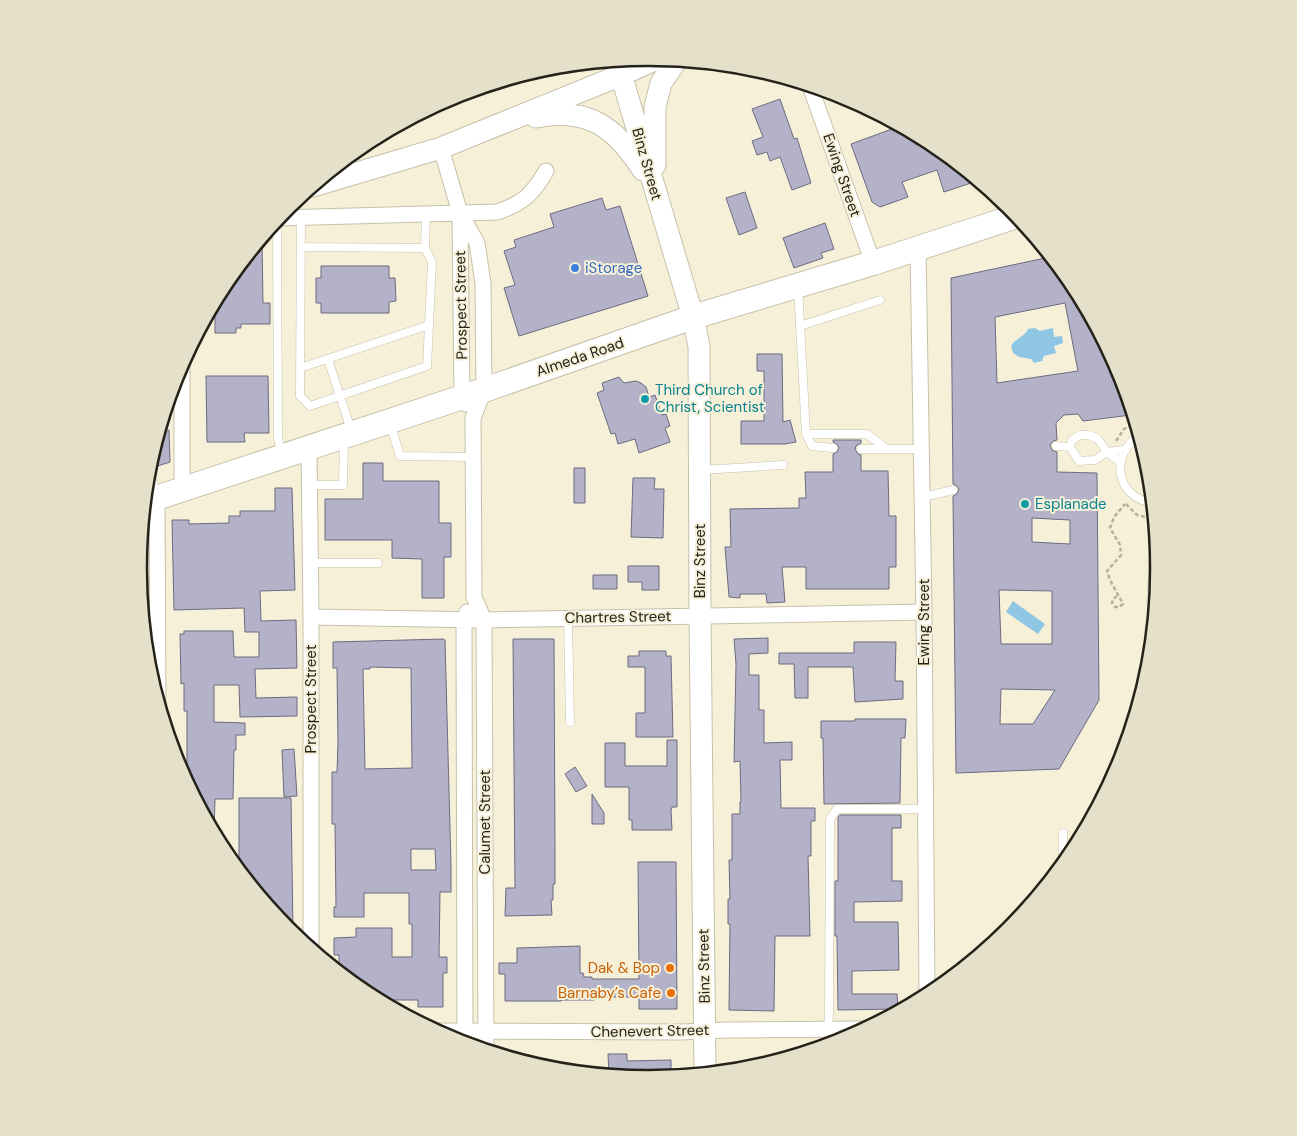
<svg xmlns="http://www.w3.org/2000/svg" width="1297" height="1136" viewBox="0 0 1297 1136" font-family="'DM Sans',sans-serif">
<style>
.water{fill:#8fc6e4}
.building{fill:#b3b2c8;stroke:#6c6b80;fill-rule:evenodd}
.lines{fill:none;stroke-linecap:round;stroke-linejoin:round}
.service-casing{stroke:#c7c1aa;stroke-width:9}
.minor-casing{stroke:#c7c1aa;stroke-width:17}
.secondary-casing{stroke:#c7c1aa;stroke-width:23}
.primary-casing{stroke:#c7c1aa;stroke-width:26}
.path{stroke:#b5b19e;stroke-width:2.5;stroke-dasharray:4 2.5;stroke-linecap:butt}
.service{stroke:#fff;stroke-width:8}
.minor{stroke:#fff;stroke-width:15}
.secondary{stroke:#fff;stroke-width:21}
.primary{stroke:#fff;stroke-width:24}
.shop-dot{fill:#3f7fe0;stroke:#f6f0d9;stroke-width:2}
.culture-dot{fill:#0f9aa8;stroke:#f6f0d9;stroke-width:2}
.food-dot{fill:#e8710a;stroke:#f6f0d9;stroke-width:2}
.labels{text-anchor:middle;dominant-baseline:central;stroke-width:4;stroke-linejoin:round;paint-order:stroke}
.street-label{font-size:15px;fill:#242219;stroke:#f6f0d9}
.shop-label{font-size:15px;fill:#366cbe;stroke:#f6f0d9;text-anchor:start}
.culture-label{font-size:15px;fill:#0d838f;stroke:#f6f0d9;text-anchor:start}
.food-label{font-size:15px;fill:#c56008;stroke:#f6f0d9;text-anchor:end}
.rim{fill:none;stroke:#242219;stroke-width:2.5}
</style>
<rect width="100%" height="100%" fill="#f6f0d9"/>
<!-- water -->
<path class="water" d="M1035,328L1040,331L1053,328L1054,337L1062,336L1063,343L1054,346L1056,353L1044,356L1042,361L1034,363L1031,359L1019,357L1013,353L1011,346C1016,338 1024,337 1028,329Z
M1013,601L1045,624L1038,634L1006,612Z"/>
<!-- building -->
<path class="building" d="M780,99L794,139L797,138L811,183L792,190L780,157L770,161L767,152L757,155L752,141L763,137L752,109Z
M889,120L912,133L916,145L927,141L932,144L977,181L944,192L937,170L902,182L908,197L880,207L872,202L851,144L892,129Z
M745,192L757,228L739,235L726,198Z
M602,198L606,210L620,206L648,296L519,336L504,288L515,285L504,251L516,247L514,240L554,227L550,214Z
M825,223L834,249L821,253L823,258L794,268L783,238Z
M262,238L263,303H270V324H241V328H236V333H215V301L224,284Z
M1050,257L1073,285L1120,373L1131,415L1083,421L1078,414L1064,415L1056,423L1057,440L1053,441L1050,445L1052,450L1057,452V472L1097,473L1099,700L1059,769L956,773L953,496L957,494L959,489L957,486L953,484L951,278ZM1065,303L1078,371L997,383L995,317ZM1032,518L1070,520V544L1032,542ZM999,590L1052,591V644H1001ZM1001,689L1055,690L1033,724H1000Z
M321,266H389V278H395L396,301L389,302V313H321V303H316V278H321Z
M757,354H782L783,422L790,420L796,442L785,444H741V421H764V371H757Z
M206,376H268L269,433H244L245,442H207Z
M619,377L624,383L636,381L641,383L646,387L649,397L655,395L662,415L666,414L670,426L665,428L670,442L639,453L635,439L618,444L615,433L611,434L597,393L604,390L602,383Z
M159,430H169L170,462L148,469Z
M833,440H861V443L856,446L855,449L858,454L861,455V471H888L889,516H896V567H889V589H806V567H782L785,602L767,603L766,594H740V598L729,597L725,547H731L730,509L799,508V498H806L805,472H833V454L837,452L839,448L837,444L833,442Z
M363,463H383V481H439V523H451V557H444V598H422V559L392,558V540H325V499H363Z
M574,468H585V503H574Z
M633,478H655L654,489H664L663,538L631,537Z
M275,488H292L295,590L260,591L261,621L296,620L297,668L255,669L256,698L297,697V716L240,717L239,685H214V722L245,723V735H236V750H234L233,799H215L214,833L187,782V711H184V683L181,684L180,634H184V631H233L234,657H259V632H245L244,608L174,610L172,520H189V524L229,523V516H240V511H275Z
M628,566H659V590H642V582H628Z
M593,575H617V589H593Z
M768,638V653L749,654V675H759V710H764V743L792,742V760H780L781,808H815V821H811V856H808L810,936H775L774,1011L729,1010L730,924H728V899H730L729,860H732V814H740V802H741L740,761L734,762L736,664L734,639Z
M443,639L445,640L451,866V892H440L439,957H447V973H443V1007H418V1000H391V1007L365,992L339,971V955H334V938L356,937V928H392V957H412V924H409V893H364V917H334V907H336L335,824H332V772H337L338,743L337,668H333V642ZM370,667L411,668L412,768L365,769L363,669H370ZM411,849H435L436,870H411Z
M513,639H554L555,852V884H553V900H551L552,915L505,916L506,888H515Z
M854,642H896L895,681H903V699L855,702L853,667H808V698H795L794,664H779V653H854Z
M639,651H666V656H671L673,737H636V713H645V667H628V656H639Z
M855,719H906L905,738H901L900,803L824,804L823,738H821V721H855Z
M667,740H677V807H672L671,811L672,830H632V820H629V787H605V743H625V766H667Z
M294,749L297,796L284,797L282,750Z
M575,767L587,786L576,792L565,774Z
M592,794L604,813V824H592Z
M239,798H291L293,933L239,870Z
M840,815H901V828H892V881H902V901L854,902V922H898L899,970L852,971V994H897L898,1009L838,1010L837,936H835V881H838V817Z
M638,862H676L677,1009H639V997H594V1000H561V1001H505V974H499V963H517V948L580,946V973H583L584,977H592V979H639Z
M608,1054H627V1061L671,1060V1076L648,1078L609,1075Z"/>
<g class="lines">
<defs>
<path id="service" d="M301,217L300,396L310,406L427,366L432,262L425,248L426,214
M280,218L277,228L278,437L281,453
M302,247L425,248
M798,287L806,434L812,446L833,448
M800,326L880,300
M328,359L351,430
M300,368L429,325
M390,423L400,456L474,457
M806,434H867L885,448
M1139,436C1109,455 1116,498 1153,503
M1056,446L1070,447
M861,449H921
M1120,462L1107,452L1098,439L1089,435H1080L1072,440L1070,447L1079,461L1095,460L1107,452L1124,450
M701,470L783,465
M147,481L152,479L156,496
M309,485H343L344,438
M923,497L953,490
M310,563H378
M1155,605L1151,603L1155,531
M568,618L570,722
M144,627L158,626
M1063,833V864
M828,1029L829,1013L830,819L837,809H925"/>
<path id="minor" d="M810,86L873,263
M441,148L460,213L477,243L483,283L484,390L473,418L474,597L484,620L486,1050
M460,215L462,397L466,404
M280,218L497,212C522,204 533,194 546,171
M918,249L924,612L927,995
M182,364V490
M309,449L311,617V949
M157,498L158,701
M311,617L484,620L924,612
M437,1031L681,1032L727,1030L864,1029
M465,1043L464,619L467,612"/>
<path id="secondary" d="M617,61L693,317L699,346L700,616L705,1073
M536,117C589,107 615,127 643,170
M655,165V107L661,83L677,60
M313,186L441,148L621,75L659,58"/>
<path id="primary" d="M144,502L484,390L693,317L873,263L1017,216"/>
</defs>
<!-- service casing -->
<use href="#service" class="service-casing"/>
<!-- minor casing -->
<use href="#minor" class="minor-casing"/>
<!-- secondary casing -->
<use href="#secondary" class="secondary-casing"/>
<!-- primary casing -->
<use href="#primary" class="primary-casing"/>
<!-- path -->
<path class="path" d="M1116,441L1124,429L1135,423
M1126,504L1137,515L1154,519
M1117,596L1113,599L1112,603L1115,607H1119L1123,604L1110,580L1107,571L1121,555L1120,545L1110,528L1114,517L1125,504"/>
<!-- service -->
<use href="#service" class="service"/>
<!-- minor -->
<use href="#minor" class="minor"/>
<!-- secondary -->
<use href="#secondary" class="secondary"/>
<!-- primary -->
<use href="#primary" class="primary"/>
</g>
<!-- markers -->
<circle class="shop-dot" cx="575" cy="268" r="5"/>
<g class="culture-dot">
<circle cx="645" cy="399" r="5"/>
<circle cx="1025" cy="504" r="5"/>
</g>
<g class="food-dot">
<circle cx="670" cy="968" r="5"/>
<circle cx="671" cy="993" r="5"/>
</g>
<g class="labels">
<!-- street labels -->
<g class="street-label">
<text transform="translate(647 164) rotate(74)">Binz Street</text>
<text transform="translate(842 175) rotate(71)">Ewing Street</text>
<text transform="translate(461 305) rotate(-91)">Prospect Street</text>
<text transform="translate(580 357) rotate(-19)">Almeda Road</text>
<text transform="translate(700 561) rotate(-90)">Binz Street</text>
<text transform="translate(618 617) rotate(-1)">Chartres Street</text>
<text transform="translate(924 622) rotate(-90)">Ewing Street</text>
<text transform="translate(311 699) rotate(-90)">Prospect Street</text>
<text transform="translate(485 822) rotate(-90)">Calumet Street</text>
<text transform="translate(704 966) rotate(-91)">Binz Street</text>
<text transform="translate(650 1031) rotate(-1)">Chenevert Street</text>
</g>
<!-- shop labels -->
<g class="shop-label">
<text x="585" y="268">iStorage</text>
</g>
<!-- culture labels -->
<g class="culture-label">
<text x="655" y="390">Third Church of<tspan x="655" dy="17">Christ, Scientist</tspan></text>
<text x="1035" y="504">Esplanade</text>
</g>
<!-- food labels -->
<g class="food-label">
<text x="660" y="968">Dak &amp; Bop</text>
<text x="661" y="993">Barnaby’s Cafe</text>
</g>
</g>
<!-- crop -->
<path d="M0 0H1297V1136H0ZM648 66H649A501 501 0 0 1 1150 567V569A501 501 0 0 1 649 1070H648A501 501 0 0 1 147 569V567A501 501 0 0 1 648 66Z" fill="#e5e0ca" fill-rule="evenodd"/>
<path class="rim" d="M648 66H649A501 501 0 0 1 1150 567V569A501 501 0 0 1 649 1070H648A501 501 0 0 1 147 569V567A501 501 0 0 1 648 66Z"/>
</svg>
